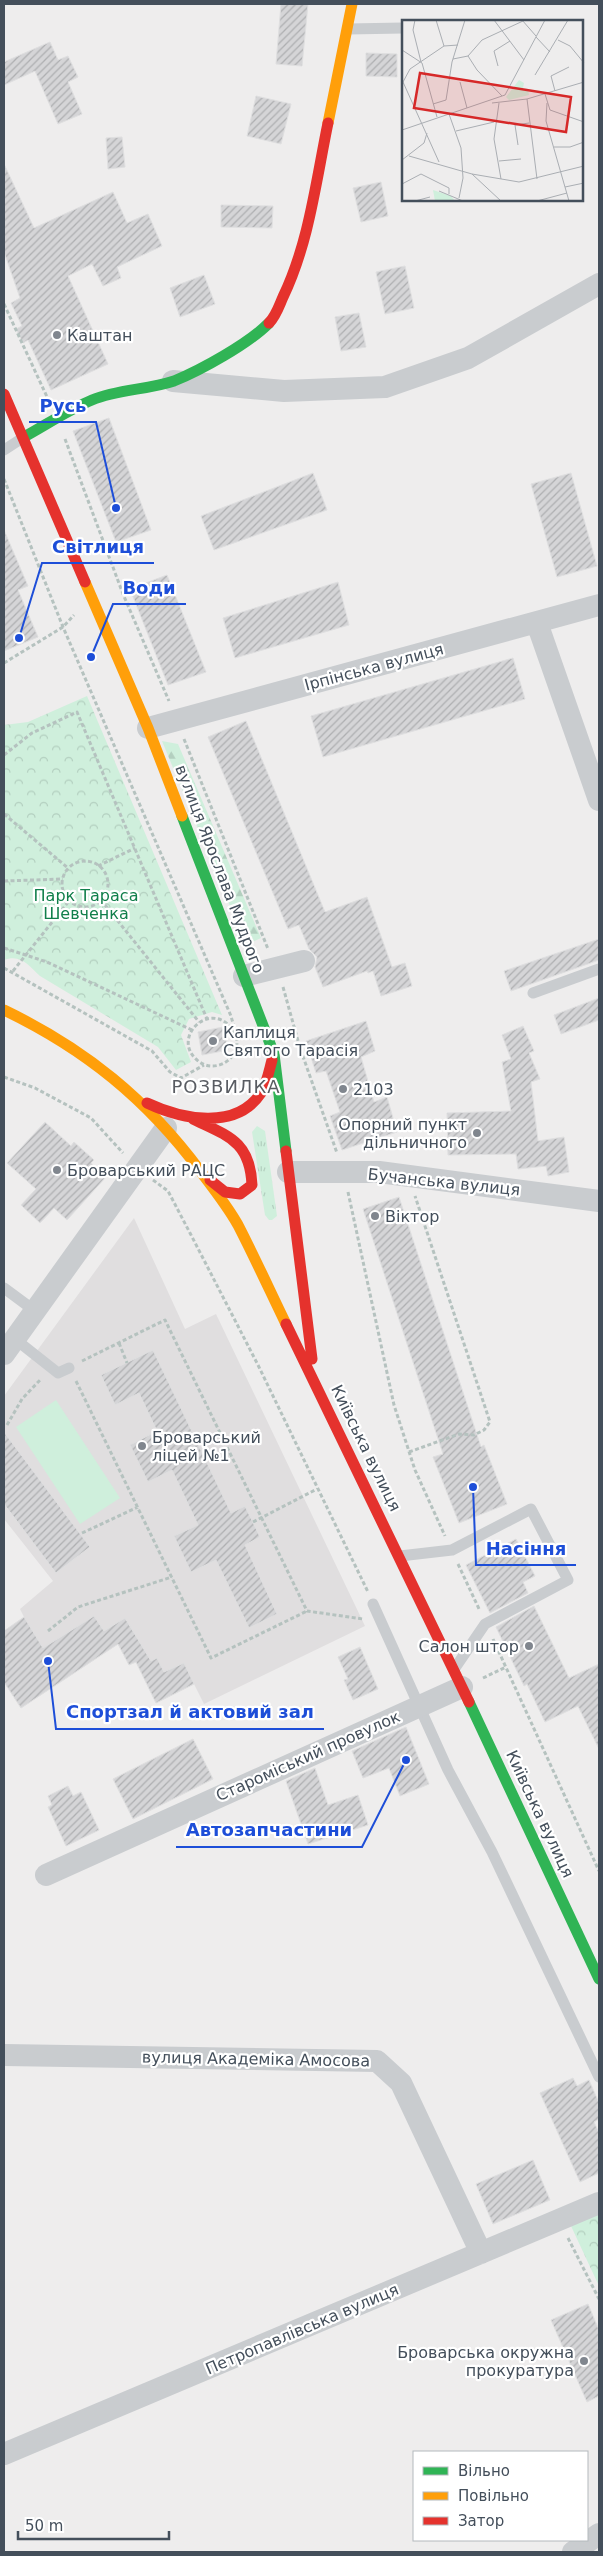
<svg xmlns="http://www.w3.org/2000/svg" width="603" height="2556" viewBox="0 0 603 2556" font-family="'DejaVu Sans',sans-serif">
<style>
.education{fill:#e0dedf}
.grass{fill:url(#grass-tufts)}
.forest{fill:url(#forest-firs)}
.park{fill:url(#park-crowns)}
.pitch{fill:#cfefdc}
.building{fill:url(#building-hatch);stroke:#dfdfe0}
.lines{fill:none;stroke-linecap:round;stroke-linejoin:round}
.path{stroke:#b5c2bf;stroke-width:3;stroke-dasharray:4 2.5;stroke-linecap:butt}
.lane{stroke:#c9cccf;stroke-width:11}
.street{stroke:#c9cccf;stroke-width:22}
.fast{stroke:#30b455;stroke-width:11}
.slow{stroke:#ff9f0a;stroke-width:11}
.jam{stroke:#e5322d;stroke-width:11}
.poi-dot{fill:#80868e;stroke:#fff;stroke-width:2}
.labels{text-anchor:middle;dominant-baseline:central;stroke-width:4.5;stroke-linejoin:round;paint-order:stroke}
.poi-label{font-size:16px;fill:#444f5b;stroke:#fff;text-anchor:start}
.street-label{font-size:16px;fill:#444f5b;stroke:#fff}
.park-label{font-size:16px;fill:#117f4b;stroke:#fff}
.neighbourhood-label{font-size:18px;letter-spacing:1px;fill:#595c62;stroke:#fff}
.inset-road{fill:none;stroke:#aaaeb3;stroke-width:1}
.view{fill:#d62828;fill-opacity:0.15;stroke:#d62828;stroke-width:2.5}
.inset-edge{fill:none;stroke:#444f5b;stroke-width:2.5}
.leader{fill:none;stroke:#1d4ed8;stroke-width:2}
.callout-dot{fill:#1d4ed8;stroke:#fff;stroke-width:2}
.callout-label{font-size:18px;text-anchor:middle;font-weight:bold;fill:#1d4ed8;stroke:#fff;stroke-width:4.5;stroke-linejoin:round;paint-order:stroke}
</style>
<defs>
<pattern id="grass-tufts" width="24" height="20" patternUnits="userSpaceOnUse" patternTransform="scale(1.25)"><rect width="24" height="20" fill="#cfefdc"/><path d="M3 7l-1-3M5 7V3M7 7l1-3M15 17l-1-3M17 17v-4M19 17l1-3" fill="none" stroke="#b3cfbf"/></pattern>
<pattern id="forest-firs" width="22" height="20" patternUnits="userSpaceOnUse" patternTransform="scale(1.25)"><rect width="22" height="20" fill="#cfefdc"/><path d="M5 1l3.5 6h-7zM16 11l3.5 6h-7z" fill="#b3cfbf"/></pattern>
<pattern id="park-crowns" width="20" height="18" patternUnits="userSpaceOnUse" patternTransform="scale(1.25)"><rect width="20" height="18" fill="#cfefdc"/><path d="M2 6a3 3 0 1 1 6 0M12 15a3 3 0 1 1 6 0" fill="none" stroke="#b3cfbf"/></pattern>
<pattern id="building-hatch" width="6" height="6" patternUnits="userSpaceOnUse" patternTransform="scale(1.25)"><rect width="6" height="6" fill="#d5d5d7"/><path d="M-1 1l2-2M0 6l6-6M5 7l2-2" fill="none" stroke="#aeafb1"/></pattern>
</defs>
<rect width="100%" height="100%" fill="#eeeded"/>
<!-- education -->
<path class="education" d="M134,1218L185,1329L216,1314L365,1626L204,1704L194,1684L156,1703L136,1662L129,1665L118,1644L21,1708L4,1682V1631L24,1617L20,1609L53,1581L4,1519V1396Z"/>
<!-- grass -->
<path class="grass" d="M257,1126L265,1131L277,1216L272,1220H269L265,1215L252,1132Z"/>
<!-- forest -->
<path class="forest" d="M162,741L178,744L261,938L246,945Z"/>
<!-- park -->
<path class="park" d="M87,696L222,1015L212,1012L189,1019L181,1035L191,1062L176,1070L158,1047L40,976C28,965 21,954 4,960V725L28,722Z
M599,2212V2286L571,2226Z"/>
<!-- pitch -->
<path class="pitch" d="M56,1400L120,1498L80,1524L16,1427Z"/>
<!-- building -->
<path class="building" d="M281,4H308L302,66L276,64Z
M50,42L58,60L68,56L78,77L68,82L82,114L58,124L35,71L4,85V62Z
M366,53L397,54V77L366,76Z
M256,96L291,104L281,144L247,136Z
M122,137L125,167L108,169L106,138Z
M4,164L34,228L113,192L127,223L148,214L162,246L117,267L121,278L103,286L92,264L68,276L108,364L51,390L28,340L23,343L16,329L22,326L11,303L20,298L4,252Z
M381,182L388,216L361,222L353,188Z
M221,205L273,206L272,228L221,227Z
M405,266L414,308L385,314L376,272Z
M204,275L215,304L180,317L170,288Z
M359,313L366,347L341,351L335,317Z
M109,418L151,530L116,542L73,431Z
M313,473L327,510L214,550L201,516Z
M571,473L597,566L557,577L531,484Z
M4,530L28,586L18,590L38,637L4,651Z
M167,575L206,672L168,685L130,589Z
M338,582L349,625L235,658L223,618Z
M513,658L525,699L323,757L311,716Z
M246,721L325,912L367,897L392,967L405,963L412,986L381,996L373,971L368,973L367,971L323,987L315,967L317,957L309,949L299,925L288,929L208,737Z
M599,939V960L511,991L504,971Z
M599,998V1020L561,1034L554,1015Z
M366,1021L375,1051L361,1057L374,1102L387,1097L397,1132L342,1150L330,1116L340,1112L326,1071L316,1073L306,1041Z
M523,1026L534,1051L529,1053L540,1079L531,1082L538,1141L564,1137L569,1172L548,1176L546,1166L518,1169L516,1154L448,1155L447,1113L511,1111L502,1062L511,1059L502,1035Z
M223,1027L228,1050L202,1055L198,1032Z
M45,1122L71,1146L74,1142L94,1160L91,1163L106,1177L67,1220L54,1208L40,1223L21,1205L36,1189L7,1163Z
M399,1197L481,1447L484,1445L507,1504L459,1523L433,1457L443,1454L363,1209Z
M153,1350L231,1513L245,1506L260,1537L245,1545L277,1614L249,1628L216,1560L191,1572L174,1536L198,1525L172,1470L148,1482L130,1445L157,1431L139,1393L115,1405L101,1375Z
M4,1432L90,1547L56,1573L4,1504Z
M516,1539L535,1576L523,1582L528,1593L490,1613L466,1565Z
M534,1606L569,1678L599,1664V1749L578,1706L545,1722L527,1684L524,1686L496,1627Z
M94,1616L104,1631L125,1618L151,1661L157,1658L164,1672L184,1663L194,1684L156,1703L136,1662L129,1665L118,1644L21,1708L4,1682V1631L24,1617L43,1648Z
M360,1647L378,1689L353,1700L344,1680L348,1679L338,1657Z
M406,1727L429,1784L400,1796L389,1768L363,1778L352,1751Z
M193,1739L213,1779L133,1819L113,1779Z
M315,1768L328,1805L358,1795L368,1825L308,1844L286,1781Z
M68,1786L73,1796L81,1792L99,1830L66,1846L48,1807L52,1805L48,1796Z
M573,2078L577,2086L589,2080L599,2103V2119L594,2122L599,2133V2173L580,2182L540,2093Z
M533,2160L550,2200L493,2224L476,2184Z
M588,2304L599,2330V2396L587,2402L551,2320Z"/>
<g class="lines">
<!-- path -->
<path class="path" d="M4,304L48,399
M65,439L123,594L169,701
M4,479L63,627L231,1016C233,1024 237,1033 237,1042C237,1062 212,1074 197,1060C169,1036 215,995 236,1035
M4,663L63,627L74,615
M184,739L268,949
M4,755L32,733L77,712L207,1019
M4,814L68,868
M62 884a23 23 0 1 1 46 0a23 23 0 1 1-46 0Z
M98,866L135,848
M4,881L63,879
M101,900L199,1022
M4,948L47,962L192,1030
M4,968L152,1051L170,1072L181,1078L204,1065
M13,971L69,901
M283,987L300,1048L337,1153
M4,1077L35,1088L91,1118L123,1153
M153,1180L168,1191L190,1233L258,1365L368,1592
M348,1192L394,1405L415,1470L445,1536
M119,1343L127,1363
M82,1361L165,1320L307,1611L363,1619
M76,1381L211,1658L307,1611
M7,1425L22,1399L41,1379
M409,1452L459,1434L474,1435L484,1430L490,1422L415,1196
M253,1522L317,1489
M82,1533L138,1507
M458,1564L480,1611
M48,1631L78,1607L172,1577
M493,1639L599,1871
M483,1678L506,1667
M568,2238L599,2299"/>
<!-- lane -->
<path class="lane" d="M348,29L403,28
M4,450L24,437
M533,993L599,969
M4,1288L35,1311
M15,1339L58,1373L69,1368
M400,1556L452,1550L531,1509L568,1580L485,1624L455,1668
M373,1604L448,1770L492,1852L599,2077"/>
<!-- street -->
<path class="street" d="M173,381L284,391L385,387L468,358L599,284
M537,623L599,800
M148,728L599,605
M244,976L304,961
M288,1172H379L599,1201
M4,1354L166,1128
M46,1875L462,1687
M4,2055L377,2061L401,2083L481,2253
M4,2454L599,2203
M573,2552L599,2534"/>
<!-- fast -->
<path class="fast" d="M24,437C46,425 68,410 92,400C118,389 147,390 174,381C201,370 248,344 269,323
M182,816L274,1054L286,1151
M469,1702L599,1979"/>
<!-- slow -->
<path class="slow" d="M328,123L352,4
M85,582L148,728L182,816
M4,1010C85,1049 147,1099 201,1172C214,1189 228,1207 238,1225C255,1258 270,1291 286,1324"/>
<!-- jam -->
<path class="jam" d="M269,323C276,316 279,306 283,297C309,243 316,181 328,123
M4,394L85,582
M147,1103C181,1119 236,1131 261,1093C267,1083 269,1071 272,1060
M193,1119C228,1136 250,1141 252,1185L240,1194L225,1192L210,1180
M286,1151L312,1359
M286,1324L469,1702"/>
</g>
<!-- markers -->
<g class="poi-dot">
<circle cx="57" cy="335" r="5"/>
<circle cx="213" cy="1041" r="5"/>
<circle cx="343" cy="1089" r="5"/>
<circle cx="477" cy="1133" r="5"/>
<circle cx="57" cy="1170" r="5"/>
<circle cx="375" cy="1216" r="5"/>
<circle cx="142" cy="1446" r="5"/>
<circle cx="529" cy="1646" r="5"/>
<circle cx="584" cy="2361" r="5"/>
</g>
<g class="labels">
<!-- poi labels -->
<g class="poi-label">
<text x="67" y="335">Каштан</text>
<text x="223" y="1032">Каплиця<tspan x="223" dy="18">Святого Тарасія</tspan></text>
<text x="353" y="1089">2103</text>
<text x="467" y="1124" text-anchor="end">Опорний пункт<tspan x="467" dy="18">дільничного</tspan></text>
<text x="67" y="1170">Броварський РАЦС</text>
<text x="385" y="1216">Віктор</text>
<text x="152" y="1437">Броварський<tspan x="152" dy="18">ліцей №1</tspan></text>
<text x="519" y="1646" text-anchor="end">Салон штор</text>
<text x="574" y="2352" text-anchor="end">Броварська окружна<tspan x="574" dy="18">прокуратура</tspan></text>
</g>
<!-- street labels -->
<g class="street-label">
<text transform="translate(374 667) rotate(-15)">Ірпінська вулиця</text>
<text transform="translate(220 869) rotate(69)">вулиця Ярослава Мудрого</text>
<text transform="translate(444 1182) rotate(6)">Бучанська вулиця</text>
<text transform="translate(366 1448) rotate(64)">Київська вулиця</text>
<text transform="translate(308 1756) rotate(-24)">Староміський провулок</text>
<text transform="translate(540 1814) rotate(65)">Київська вулиця</text>
<text transform="translate(256 2059) rotate(1)">вулиця Академіка Амосова</text>
<text transform="translate(302 2329) rotate(-23)">Петропавлівська вулиця</text>
</g>
<!-- park labels -->
<g class="park-label">
<text x="86" y="895">Парк Тараса<tspan x="86" dy="18">Шевченка</tspan></text>
</g>
<!-- neighbourhood labels -->
<g class="neighbourhood-label">
<text x="226" y="1086">РОЗВИЛКА</text>
</g>
</g>
<!-- overview -->
<g transform="translate(402 20)">
<rect width="181" height="181" fill="#eeeded"/>
<path d="M31,170L49,176L53,181H33Z" fill="#cfefdc"/>
<path d="M117,60L122,63L121,68L126,69L127,75L107,80L104,77Z" fill="#cfefdc"/>
<path class="inset-road" d="M13,0L11,10L19,42M34,0L42,26M92,0L122,40M120,0L134,16M134,17L148,32M156,20L168,26L182,43M0,30L20,43L35,97M66,36L75,50L100,76M51,39L66,36L80,20L121,1M96,46L92,31L108,21M133,55L166,0M1,62L37,142M1,62L8,49L42,26L56,25M58,62L65,88M153,71L149,56L167,47M143,74L148,90L182,102M125,79L135,159M90,83L125,79L182,62M97,83L92,119L99,159M145,83L144,101L167,181M31,84L44,80L50,42L63,0M47,94L59,128L61,158L57,178M0,110L103,75L143,0M54,111L92,102M116,125L113,105L127,103M152,127H168L182,122M7,136L70,154L117,162L182,146M0,140L22,123L25,113M97,141L119,139M70,154L99,181M0,164L19,154L47,168V174M163,167L182,163M37,171L61,181M13,181L28,177M135,181L165,173"/>
<path class="view" d="M18,53L169,77L164,112L12,88Z"/>
<rect width="181" height="181" class="inset-edge"/>
</g>
<!-- callouts -->
<path class="leader" d="M116 508L96 422H29M19 638L42 563H154M91 657L113 604H186M473 1487L476 1565H576M48 1661L56 1729H324M406 1760L362 1847H176"/>
<g class="callout-dot">
<circle cx="116" cy="508" r="5"/>
<circle cx="19" cy="638" r="5"/>
<circle cx="91" cy="657" r="5"/>
<circle cx="473" cy="1487" r="5"/>
<circle cx="48" cy="1661" r="5"/>
<circle cx="406" cy="1760" r="5"/>
</g>
<g class="callout-label">
<text x="63" y="412">Русь</text>
<text x="98" y="553">Світлиця</text>
<text x="149" y="594">Води</text>
<text x="526" y="1555">Насіння</text>
<text x="190" y="1718">Спортзал й актовий зал</text>
<text x="269" y="1836">Автозапчастини</text>
</g>
<!-- border -->
<rect width="603" height="2556" fill="none" stroke="#444f5b" stroke-width="10"/>
<!-- legend -->
<rect x="413" y="2451" width="175" height="90" fill="#ffffff" stroke="#b4b9bd"/>
<rect x="423" y="2467" width="25" height="8" fill="#30b455" stroke="#b4b9bd"/>
<text x="458" y="2476" font-size="15" fill="#444f5b">Вільно</text>
<rect x="423" y="2492" width="25" height="8" fill="#ff9f0a" stroke="#b4b9bd"/>
<text x="458" y="2501" font-size="15" fill="#444f5b">Повільно</text>
<rect x="423" y="2517" width="25" height="8" fill="#e5322d" stroke="#b4b9bd"/>
<text x="458" y="2526" font-size="15" fill="#444f5b">Затор</text>
<!-- scale -->
<path d="M18 2531v8h151v-8" fill="none" stroke="#444f5b" stroke-width="2.5"/>
<text x="25" y="2531" font-size="15" fill="#444f5b" stroke="#ffffff" stroke-width="4" paint-order="stroke">50 m</text>
</svg>
